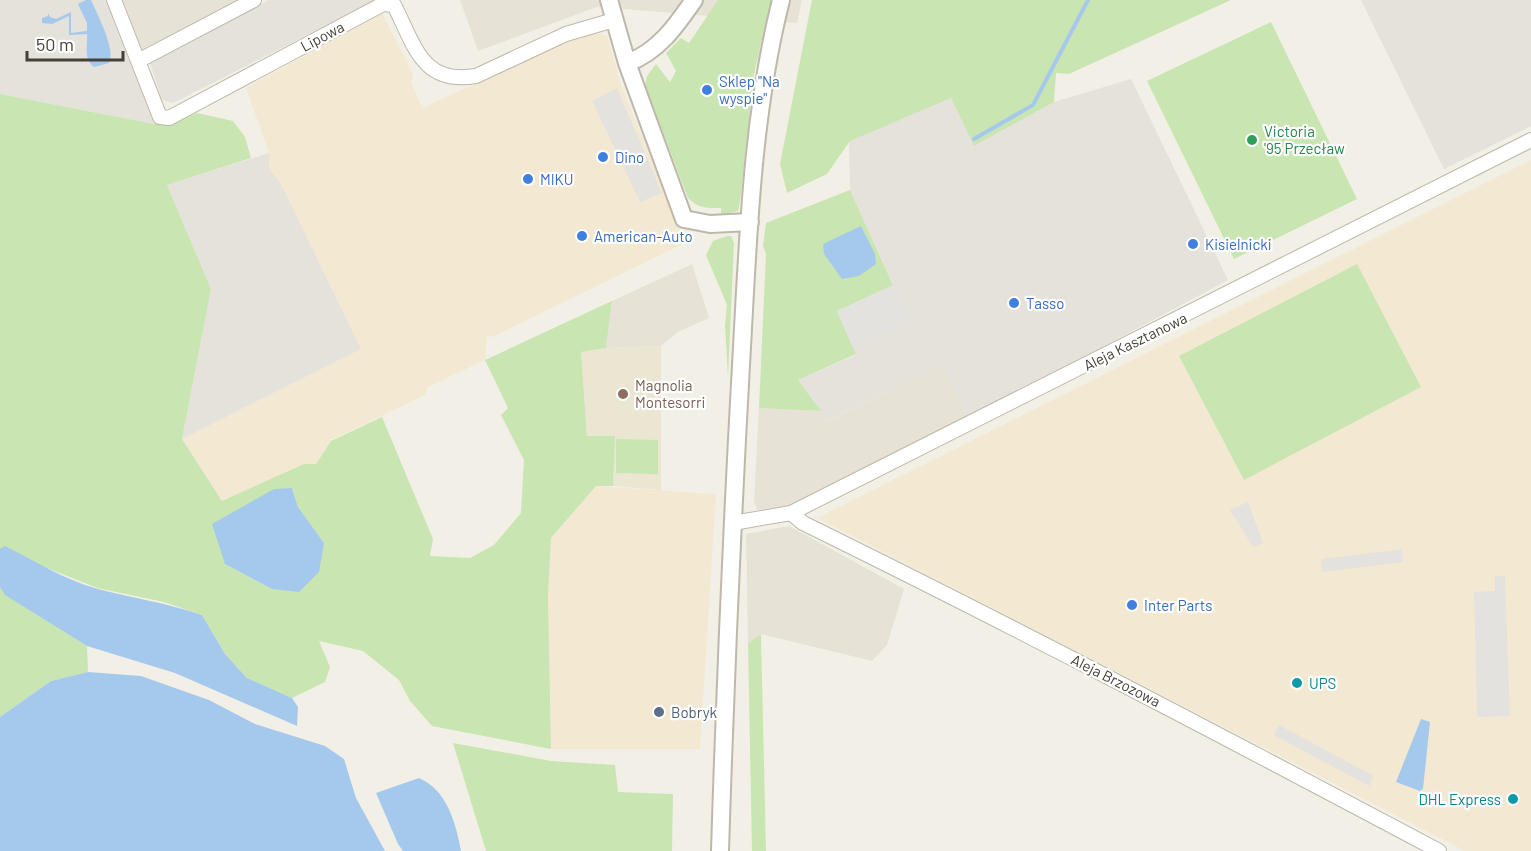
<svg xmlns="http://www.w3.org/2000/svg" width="1531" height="851" viewBox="0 0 1531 851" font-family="Barlow,sans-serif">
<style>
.residential{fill:#e6e2d5}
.commercial{fill:#f3e9d2}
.industrial{fill:#e5e1db}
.education{fill:#ebe6d1}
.green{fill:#c9e5b1;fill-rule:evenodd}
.parking{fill:#e4e2de}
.water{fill:#a5c9ec}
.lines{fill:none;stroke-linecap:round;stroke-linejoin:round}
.stream{stroke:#a5c9ec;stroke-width:4}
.minor-casing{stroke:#bdb8aa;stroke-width:16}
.tertiary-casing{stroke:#bdb8aa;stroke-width:20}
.minor{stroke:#fff;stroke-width:14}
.tertiary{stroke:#fff;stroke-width:16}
.shop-dot{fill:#3f7fe0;stroke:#fff;stroke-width:2}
.leisure-dot{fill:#2e9e5b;stroke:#fff;stroke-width:2}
.education-dot{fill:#8d6e63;stroke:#fff;stroke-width:2}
.culture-dot{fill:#0f9aa8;stroke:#fff;stroke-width:2}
.service-dot{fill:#5c6f8a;stroke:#fff;stroke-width:2}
.labels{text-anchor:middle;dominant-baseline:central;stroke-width:4.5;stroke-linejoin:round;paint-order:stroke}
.street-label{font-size:15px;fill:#454036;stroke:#fff}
.shop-label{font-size:15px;fill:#366cbe;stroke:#fff;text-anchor:start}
.leisure-label{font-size:15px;fill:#27864d;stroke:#fff;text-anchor:start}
.education-label{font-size:15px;fill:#785e54;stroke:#fff;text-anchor:start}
.culture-label{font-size:15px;fill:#0d838f;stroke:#fff;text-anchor:start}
.service-label{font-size:15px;fill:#4e5e75;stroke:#fff;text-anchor:start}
</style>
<rect width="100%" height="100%" fill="#f2f0e6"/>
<!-- residential -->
<path class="residential" d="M123,0H242L142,50Z
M460,0H802L797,23L597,7L478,51Z
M692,264L709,318L678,332L661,346L606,348L612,301Z
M942,364L969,418L788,507L757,510L754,501L759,408L821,411L826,422Z
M789,526L904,589L887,645L872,661L761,634L748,643L746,534Z"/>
<!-- commercial -->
<path class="commercial" d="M382,13L413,74L411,83L422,108L578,37L594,33L607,35L621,85L685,243L492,337L487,336L485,360L428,387L425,395L331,440L316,464L222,501L182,439L361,349L281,184L269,168V153L246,88Z
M1531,160V851H1465L817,518Z
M596,486L716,494L700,749H551L548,595L551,538Z"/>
<!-- industrial -->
<path class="industrial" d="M0,0H105L154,124L0,94Z
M269,0H376L173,103L162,100L150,63Z
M1361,0H1531V126L1444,169Z
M1131,79L1228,280L969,418L942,364L825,422L821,411L798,380L856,355L837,311L893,284L850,190L849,141L951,98L974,146L1054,102Z
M269,153V168L281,184L361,349L182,439L211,289L167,185Z"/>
<!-- education -->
<path class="education" d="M661,346V490L613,486L614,436H587L581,352L606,348Z"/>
<!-- green -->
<path class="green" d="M718,0H771L754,74L740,202L738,211L721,215V208C707,208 699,209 688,198L645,85L647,76L656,64L670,82L676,71L666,53L681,38L689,43Z
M812,0H1231L1069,74L1056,73L1054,102L974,146L951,98L850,141L827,174L787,193L780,164Z
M1271,22L1357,199L1234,259L1147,81Z
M0,94L154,124H168L197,113L233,121L245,137L251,158L167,185L211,289L182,439L222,501L304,464H316L331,441L382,417L433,539L430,556L470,558L494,545L521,513L524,460L501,415L508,408L485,360L612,301L606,348L581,352L587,436H615L613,486H596L551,538L548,595L551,749L432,726L410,701L399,680L363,651L319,641L330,667L325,682L292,698L247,678L225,654L202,615L164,602L97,588L0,549ZM292,488L298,507L324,543L272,589L225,564Z
M850,190L893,285L837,311L856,354L798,380L821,411L759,408L766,254L763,246L766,223Z
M727,236H731L734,243L728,377L725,326L727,305L706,255L713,241Z
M1357,264L1421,387L1244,480L1179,356Z
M616,439L658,440V474L616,473Z
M0,587L6,595L87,646L88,672L51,681L0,717Z
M761,634L766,851H752L748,643Z
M453,743L551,761L615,765L618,792L673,794L672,851H486Z"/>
<!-- parking -->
<path class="parking" d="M617,88L662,193L640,202L592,101Z
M893,285L912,321L853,348L837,311Z
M1248,502L1263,543L1253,547L1230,510Z
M1402,549L1403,562L1322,572L1321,559Z
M1495,576H1505L1510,716L1477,717L1474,592L1495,591Z
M1279,725L1374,776L1369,786L1274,735Z"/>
<!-- water -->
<path class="water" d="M86,0H91C97,14 116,49 109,63L94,67C83,59 88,46 87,34L69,35V16L52,24L42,23V18L48,16V13L50,17L56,19L71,12V33L87,31V23L78,4Z
M861,226L875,254L876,264L859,276L842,279L824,254L823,244Z
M292,488L298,507L324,543L319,572L299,592L272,589L225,564L212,524L274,489Z
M5,546C35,561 65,580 98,589C133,598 167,603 202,615L225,654L247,678L292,698L298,707L297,726L175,673L87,646L5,595L0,587V549Z
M88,672L141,676L209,700L255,724L325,746L344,759L356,798L385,851H0V717L51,681Z
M1421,719L1430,722L1423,789L1420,791L1396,782Z
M419,778C447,790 456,823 461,851H403L398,844L376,793Z"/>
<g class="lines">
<!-- stream -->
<path class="stream" d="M974,139L1033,105L1088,0"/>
<defs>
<path id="minor" d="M114,0L160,117L169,118L383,4L394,5C415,46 422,85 476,76L566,34L614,20
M138,61L254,0
M791,513L803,523C1017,628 1228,739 1439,851
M733,523L791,513L1531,140"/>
<path id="tertiary" d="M609,0L627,63L684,219L710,224L750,222
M627,63C658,52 676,26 694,0
M720,851C725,689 732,527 741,365C748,243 751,119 781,0"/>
</defs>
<!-- minor casing -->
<use href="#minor" class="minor-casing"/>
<!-- tertiary casing -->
<use href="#tertiary" class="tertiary-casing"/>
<!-- minor -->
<use href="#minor" class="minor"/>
<!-- tertiary -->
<use href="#tertiary" class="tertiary"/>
</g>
<!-- markers -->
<g class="shop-dot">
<circle cx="707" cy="90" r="6"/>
<circle cx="603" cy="157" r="6"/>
<circle cx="528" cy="179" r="6"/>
<circle cx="582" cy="236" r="6"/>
<circle cx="1193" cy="244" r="6"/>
<circle cx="1014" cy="303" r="6"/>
<circle cx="1132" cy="605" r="6"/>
</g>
<circle class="leisure-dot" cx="1252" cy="140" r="6"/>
<circle class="education-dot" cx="623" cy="394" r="6"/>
<g class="culture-dot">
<circle cx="1297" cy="683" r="6"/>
<circle cx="1513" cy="799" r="6"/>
</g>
<circle class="service-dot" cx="659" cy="712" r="6"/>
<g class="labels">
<!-- street labels -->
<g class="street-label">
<text transform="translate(322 36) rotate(-28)">Lipowa</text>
<text transform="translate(1135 341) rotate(-26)">Aleja Kasztanowa</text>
<text transform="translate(1116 680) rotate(27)">Aleja Brzozowa</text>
</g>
<!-- shop labels -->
<g class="shop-label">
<text x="719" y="81">Sklep "Na<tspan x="719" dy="17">wyspie"</tspan></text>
<text x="615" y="157">Dino</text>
<text x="540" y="179">MIKU</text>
<text x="594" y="236">American-Auto</text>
<text x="1205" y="244">Kisielnicki</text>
<text x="1026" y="303">Tasso</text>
<text x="1144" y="605">Inter Parts</text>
</g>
<!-- leisure labels -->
<g class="leisure-label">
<text x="1264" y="131">Victoria<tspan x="1264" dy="17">'95 Przecław</tspan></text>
</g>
<!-- education labels -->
<g class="education-label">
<text x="635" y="385">Magnolia<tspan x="635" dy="17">Montesorri</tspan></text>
</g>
<!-- culture labels -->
<g class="culture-label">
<text x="1309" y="683">UPS</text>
<text x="1501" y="799" text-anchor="end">DHL Express</text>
</g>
<!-- service labels -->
<g class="service-label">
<text x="671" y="712">Bobryk</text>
</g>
</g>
<!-- scale -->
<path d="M27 51v9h96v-9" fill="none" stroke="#454036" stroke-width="3"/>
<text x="36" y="51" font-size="18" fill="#454036" stroke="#ffffff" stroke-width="4.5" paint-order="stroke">50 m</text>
</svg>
